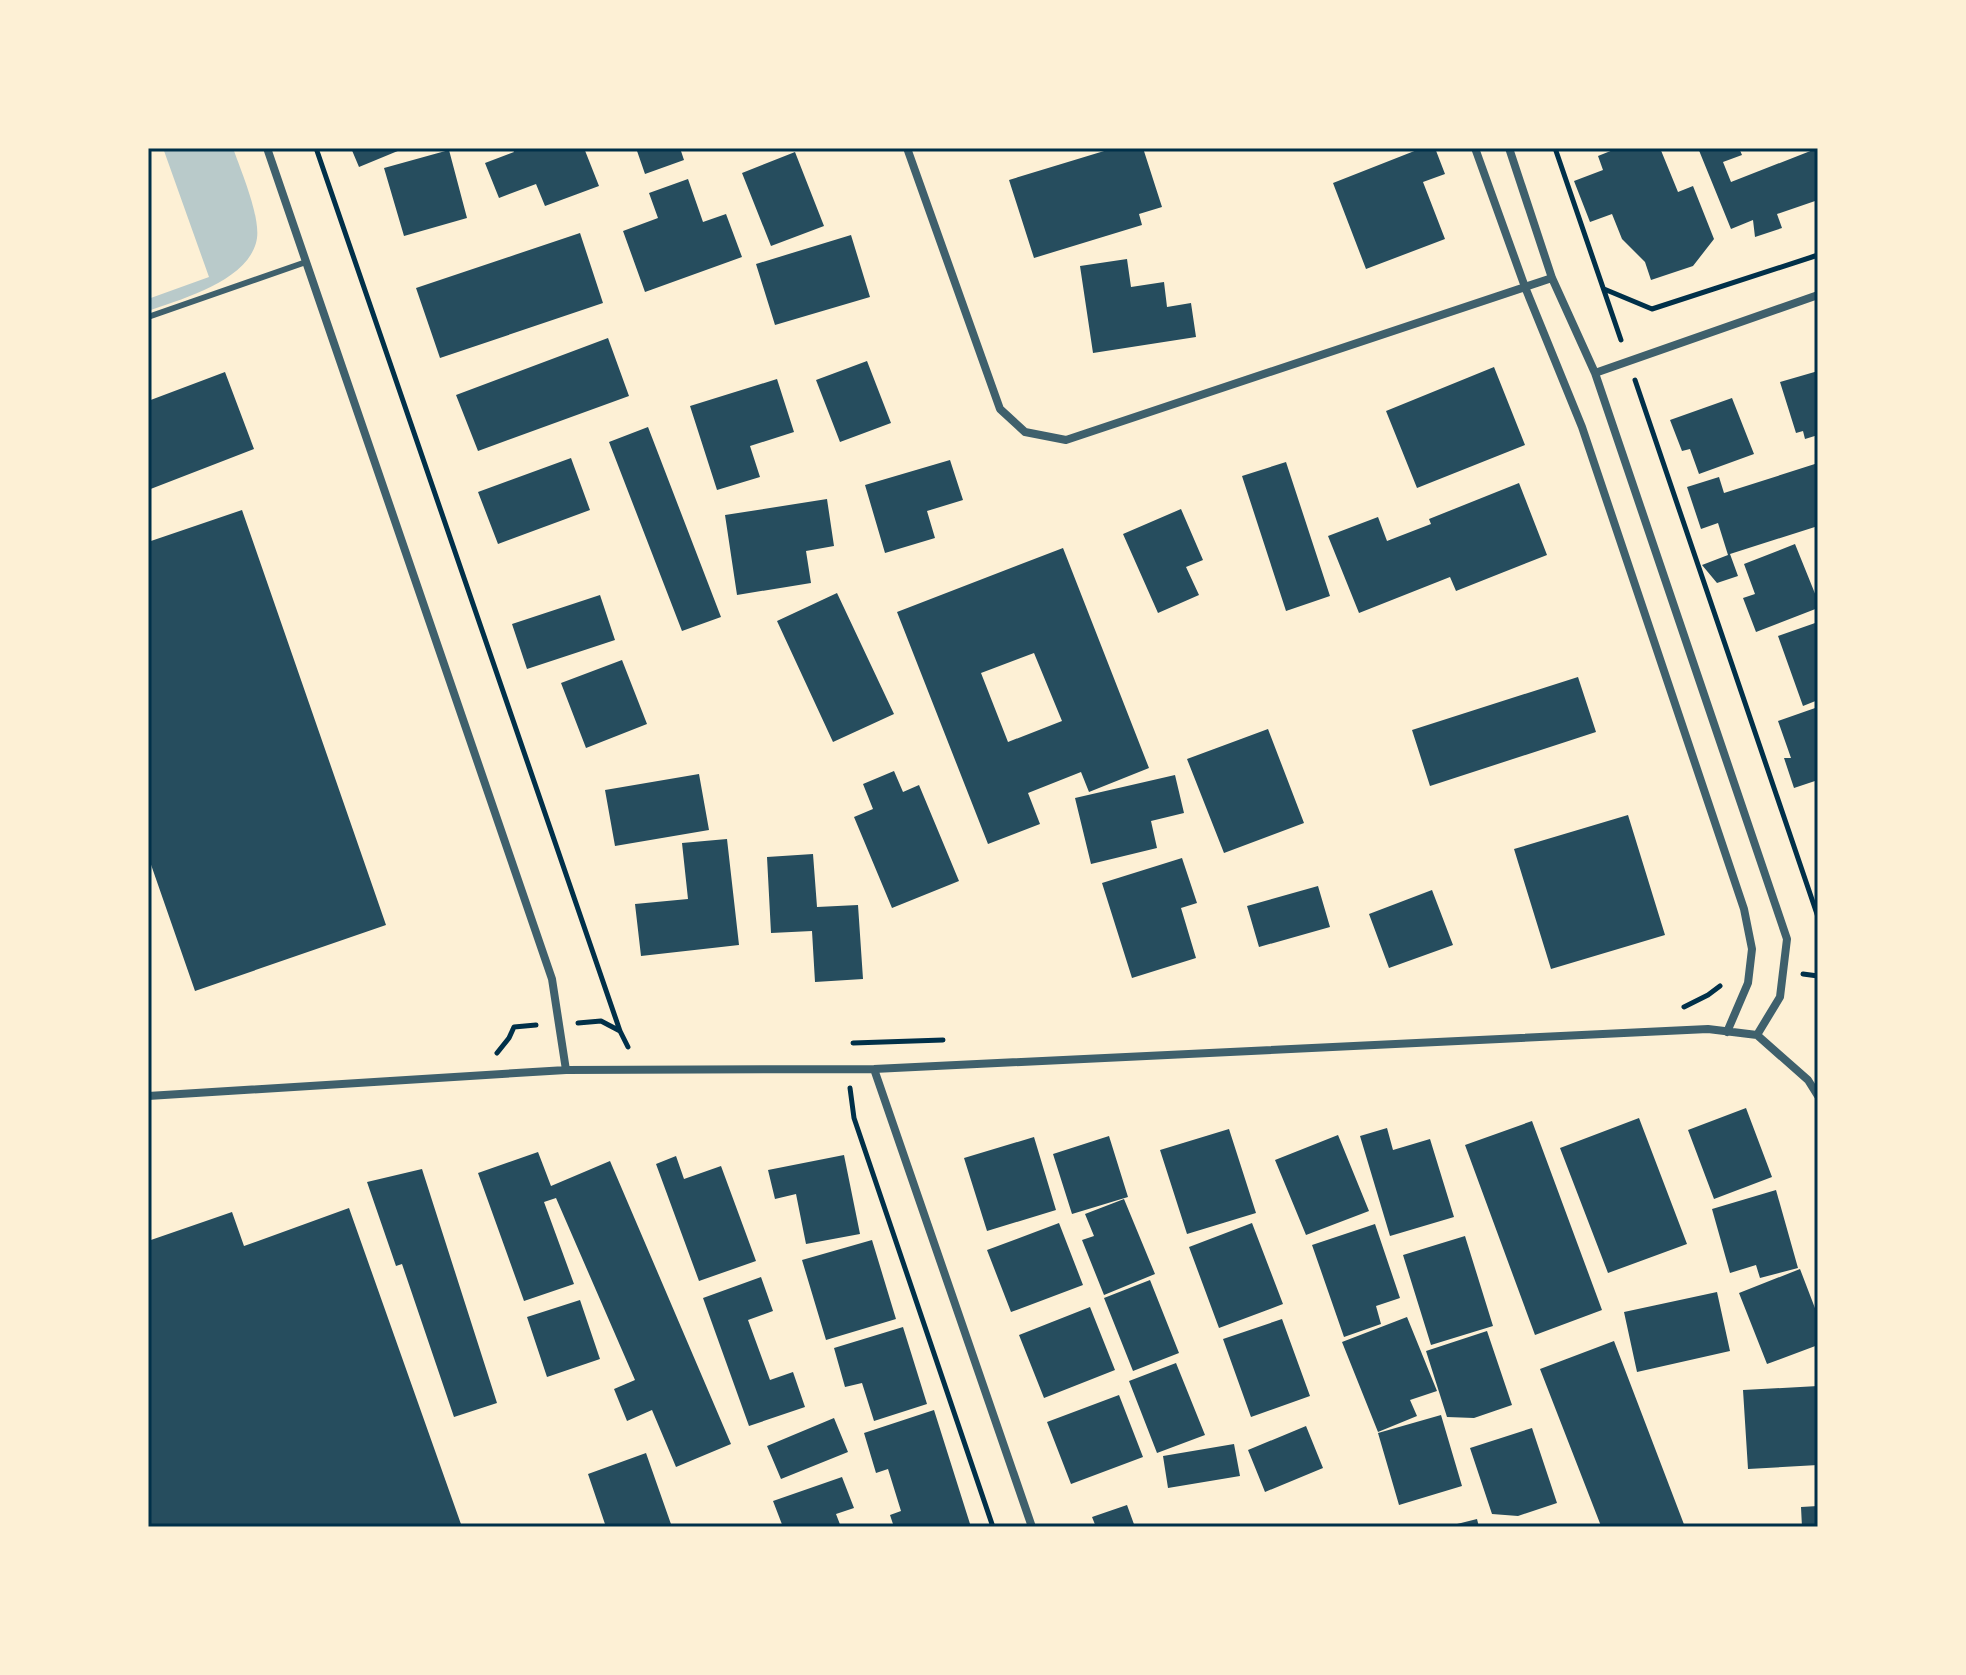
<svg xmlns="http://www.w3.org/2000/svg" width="1966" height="1675" viewBox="0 0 1966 1675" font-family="'Golos Text',sans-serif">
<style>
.green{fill:#b9caca}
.building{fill:#264d5e;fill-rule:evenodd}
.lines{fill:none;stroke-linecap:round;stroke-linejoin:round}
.path{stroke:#003049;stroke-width:5}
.service{stroke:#3f606c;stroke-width:6}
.minor{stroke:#3f606c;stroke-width:8}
.neatline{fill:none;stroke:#003049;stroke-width:3}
</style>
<rect width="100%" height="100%" fill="#fdf0d5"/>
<!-- green -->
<path class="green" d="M163,148H233C241,171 260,215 257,238C251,280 182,299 148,311V299L209,277Z"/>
<!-- building -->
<path class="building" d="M351,148H405L359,167Z
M512,148H584L599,186L545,206L536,184L499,198L485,163L514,152Z
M636,148H680L684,160L645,174Z
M1114,148H1143L1162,207L1139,214L1142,225L1034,258L1009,180Z
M1422,148H1435L1445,174L1423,182L1445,239L1366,269L1333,183Z
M1618,148H1660L1678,192L1693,186L1714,239L1693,266L1651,280L1645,262L1622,239L1612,214L1590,222L1574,181L1603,170L1598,156Z
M1698,148H1739L1742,155L1723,162L1731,182L1818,148V200L1777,214L1782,228L1755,237L1753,220L1731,229Z
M449,150L467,218L404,236L384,168Z
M795,152L824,226L771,246L742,173Z
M688,179L703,222L726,214L742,257L645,292L623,231L658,218L649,193Z
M580,233L603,303L440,358L416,288Z
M851,235L870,297L775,325L756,264Z
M1127,259L1131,287L1164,282L1167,307L1191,303L1196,337L1093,353L1080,266Z
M608,338L629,396L478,451L456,395Z
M867,361L891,423L840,442L816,380Z
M1494,367L1525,445L1417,488L1386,411Z
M1818,371V435L1805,439L1803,431L1796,433L1780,382Z
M225,372L254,449L148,490V401Z
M777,379L794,432L750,446L760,477L717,490L690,406Z
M1732,398L1754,454L1699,474L1690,449L1682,451L1670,420Z
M648,427L721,617L682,631L609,442Z
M571,458L590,510L498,544L478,492Z
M950,460L963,500L927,511L935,538L885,553L865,485Z
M1286,462L1330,596L1286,611L1242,476Z
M1818,463V526L1730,554L1738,576L1717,583L1702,565L1728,555L1718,523L1701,529L1687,487L1719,477L1724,493Z
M1519,483L1547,555L1456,591L1450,577L1359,613L1328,536L1378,517L1387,541L1431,524L1429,519Z
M827,499L834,546L806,551L811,583L737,595L725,515Z
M1181,509L1203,560L1186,567L1199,595L1158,613L1123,534Z
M242,510L386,925L195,991L148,856V542Z
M1795,544L1818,601V608L1756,632L1743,598L1755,594L1744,564Z
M1063,548L1149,768L1089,792L1081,772L1028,793L1040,824L988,844L897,612ZM1034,653L1062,721L1008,742L981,673Z
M837,593L894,714L833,742L777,621Z
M600,595L615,640L527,669L512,624Z
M1818,622V700L1803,706L1778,636Z
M622,660L647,724L586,748L561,683Z
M1578,677L1596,732L1430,786L1412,730Z
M1818,707V780L1794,788L1784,758H1791L1778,721Z
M1268,729L1304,823L1224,853L1187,759Z
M894,771L903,792L919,785L959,881L892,908L854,817L873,809L863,784Z
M699,774L709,830L615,846L605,790Z
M1175,775L1184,813L1151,821L1157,848L1091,864L1075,798Z
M1628,815L1665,935L1551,969L1514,849Z
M727,839L739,945L641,956L635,904L688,899L682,843Z
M813,854L817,907L858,905L863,979L815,982L812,931L771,933L767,857Z
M1182,858L1197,903L1181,908L1196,958L1132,978L1102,883Z
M1318,886L1330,927L1259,947L1247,906Z
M1432,890L1453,945L1389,968L1369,914Z
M1746,1108L1772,1177L1714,1199L1688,1130Z
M1639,1118L1687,1244L1608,1273L1560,1148Z
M1532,1121L1602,1310L1535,1335L1465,1145Z
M1387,1128L1393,1150L1430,1139L1454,1217L1390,1236L1360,1136Z
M1229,1129L1256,1213L1187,1234L1160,1150Z
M1338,1135L1369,1211L1306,1235L1275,1160Z
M1109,1136L1128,1197L1072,1214L1053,1154Z
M1034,1137L1056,1210L987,1231L964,1158Z
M538,1152L551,1186L610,1161L731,1444L676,1467L652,1410L627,1421L614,1389L635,1380L556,1198L544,1202L574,1284L524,1301L478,1173Z
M844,1155L860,1234L806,1244L796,1194L775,1199L768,1170Z
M676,1156L684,1179L721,1166L756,1261L699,1281L656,1164Z
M422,1169L497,1403L454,1417L402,1264L396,1266L367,1182Z
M1776,1190L1798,1268L1760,1278L1756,1265L1730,1273L1712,1209Z
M1124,1199L1155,1274L1104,1295L1082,1240L1094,1236L1085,1214Z
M349,1208L462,1527H148V1241L232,1212L244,1246Z
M1059,1223L1083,1285L1011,1312L987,1250Z
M1252,1223L1283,1304L1219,1328L1189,1247Z
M1375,1224L1400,1298L1376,1306L1381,1324L1344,1337L1312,1245Z
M1465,1236L1493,1326L1431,1345L1403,1255Z
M872,1240L896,1319L826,1340L802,1260Z
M1800,1269L1818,1316V1345L1767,1364L1739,1293Z
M761,1277L773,1311L748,1320L770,1380L793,1372L805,1407L749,1426L703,1298Z
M1150,1280L1179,1353L1133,1371L1104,1298Z
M1717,1292L1730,1351L1637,1372L1624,1312Z
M580,1300L600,1359L547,1377L527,1317Z
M1090,1307L1115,1370L1044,1398L1019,1335Z
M1407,1317L1437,1391L1410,1400L1417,1416L1378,1432L1342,1342Z
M1282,1319L1310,1396L1251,1417L1223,1339Z
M903,1327L927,1404L874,1421L862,1383L845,1387L834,1348Z
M1487,1331L1512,1405L1474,1418L1447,1417L1426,1351Z
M1614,1341L1685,1527L1601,1526L1540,1369Z
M1176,1363L1205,1435L1157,1453L1129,1381Z
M1818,1386V1465L1748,1469L1743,1390Z
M1119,1395L1143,1457L1071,1484L1047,1422Z
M934,1410L971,1527H894L890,1515L901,1511L888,1469L876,1473L864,1433Z
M1441,1415L1462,1486L1399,1505L1378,1433Z
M834,1418L848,1452L781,1479L767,1446Z
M1306,1426L1323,1468L1265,1492L1248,1450Z
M1532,1428L1557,1503L1518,1516L1492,1514L1470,1448Z
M1234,1444L1240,1476L1168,1488L1163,1456Z
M646,1453L672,1527H606L588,1474Z
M842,1477L854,1508L836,1514L841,1527H783L773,1501Z
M1127,1505L1135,1527H1096L1092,1517Z
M1818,1506V1527H1802L1801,1507Z
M1477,1519L1479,1527H1450L1449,1526Z"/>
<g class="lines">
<!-- path -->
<path class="path" d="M316,148L620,1031L628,1047
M1555,148L1621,340
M1604,289L1652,309L1818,255
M1635,380L1818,917
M1803,974L1818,976
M1684,1007L1708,995L1720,986
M578,1023L601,1021L620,1031
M853,1043L943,1040
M497,1053L509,1038L514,1027L536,1025
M850,1088L854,1118L993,1527"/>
<!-- service -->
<path class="service" d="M148,317L306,262"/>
<!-- minor -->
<path class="minor" d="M267,148L552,979L566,1070
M907,148L1000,409L1025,432L1066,440L1552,278
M1475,148L1525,287L1582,427L1744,909L1752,949L1748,983L1727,1032
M1509,148L1552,278L1595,373L1787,939L1780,997L1757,1035
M1595,373L1818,295
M1757,1035L1808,1080L1818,1096
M874,1069L1032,1527
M148,1096L566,1070L874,1069L1708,1029L1757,1035"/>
</g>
<!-- border -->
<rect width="1966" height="1675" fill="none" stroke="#fdf0d5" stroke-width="300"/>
<rect x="150" y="150" width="1666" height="1375" class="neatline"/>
</svg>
